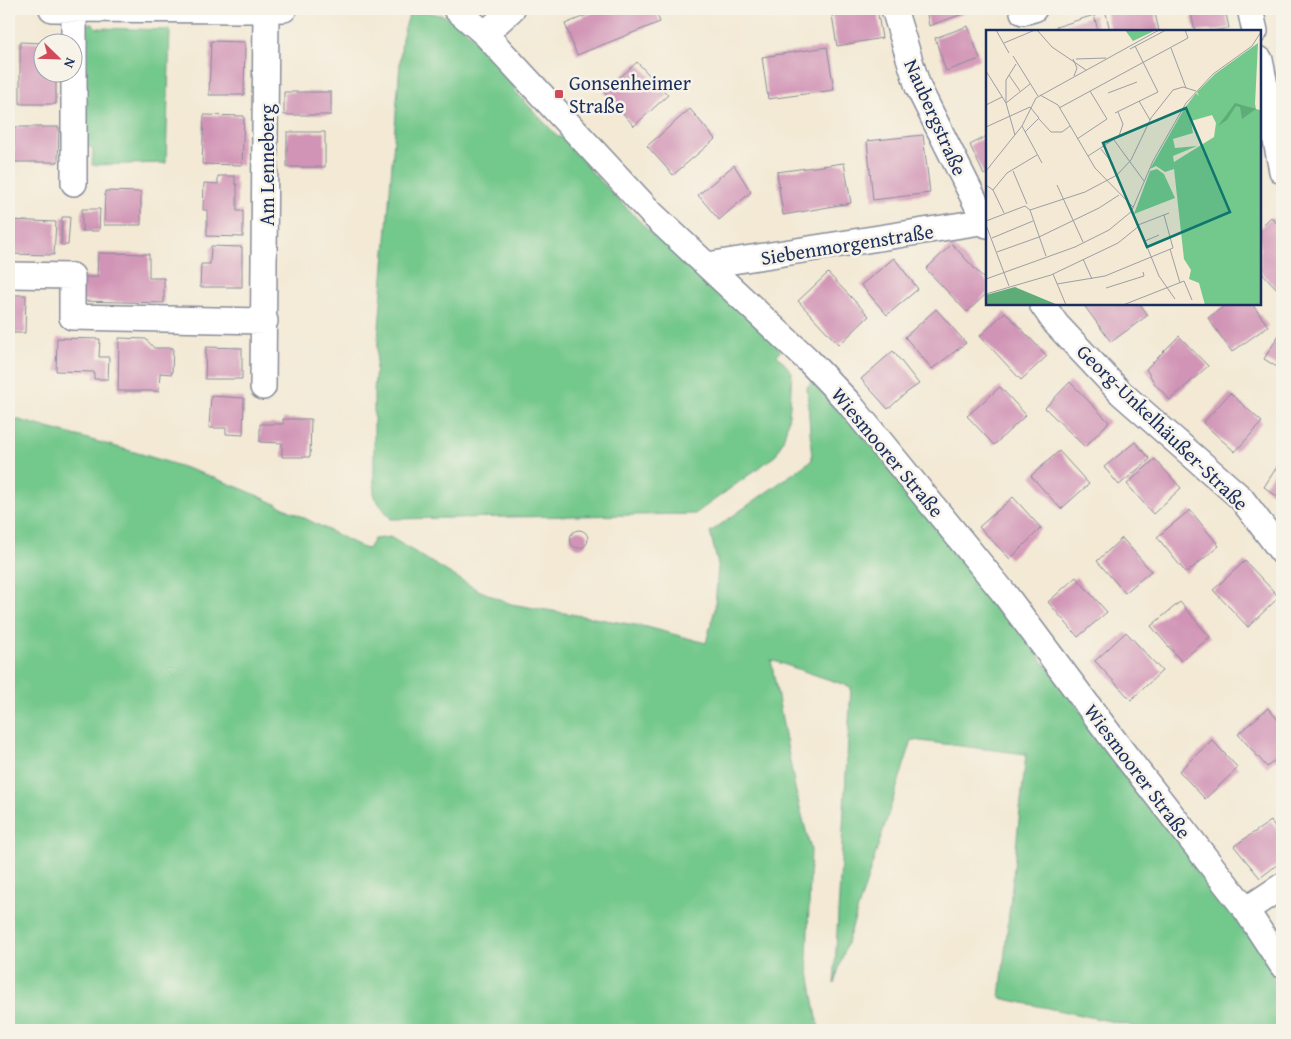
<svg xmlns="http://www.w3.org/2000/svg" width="1291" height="1039" viewBox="0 0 1291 1039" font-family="'Gentium Book Plus',serif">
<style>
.green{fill:#73c88b;stroke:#477c74}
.building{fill:#d194b6}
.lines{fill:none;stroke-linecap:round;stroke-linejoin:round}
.street-casing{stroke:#878c99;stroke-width:28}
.street{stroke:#fff;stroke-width:25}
.poi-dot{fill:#d1495b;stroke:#f7f3e8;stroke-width:2}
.labels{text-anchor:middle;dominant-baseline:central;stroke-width:5;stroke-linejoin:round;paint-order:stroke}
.poi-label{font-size:20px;fill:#1b2f5e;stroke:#f7f3e8;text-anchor:start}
.street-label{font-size:20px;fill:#1b2f5e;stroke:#f7f3e8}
.inset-road{fill:none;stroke:#9d9fa5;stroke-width:1}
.view{fill:#0f766e;fill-opacity:0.15;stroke:#0f766e;stroke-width:2.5}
.inset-edge{fill:none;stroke:#1b2f5e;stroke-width:2.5}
</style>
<rect width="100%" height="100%" fill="#f7f3e8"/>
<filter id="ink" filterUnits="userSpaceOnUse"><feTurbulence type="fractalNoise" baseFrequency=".02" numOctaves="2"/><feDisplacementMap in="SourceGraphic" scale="10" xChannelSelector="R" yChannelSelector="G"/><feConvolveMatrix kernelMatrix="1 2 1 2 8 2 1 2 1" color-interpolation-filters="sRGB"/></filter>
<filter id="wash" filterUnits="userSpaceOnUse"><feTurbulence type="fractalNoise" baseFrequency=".0096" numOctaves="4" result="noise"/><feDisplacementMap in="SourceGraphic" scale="20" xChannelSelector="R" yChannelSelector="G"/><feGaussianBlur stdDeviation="1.12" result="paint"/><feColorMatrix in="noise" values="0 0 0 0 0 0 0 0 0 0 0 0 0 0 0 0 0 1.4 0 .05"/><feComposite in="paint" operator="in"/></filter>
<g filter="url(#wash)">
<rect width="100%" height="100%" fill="#f3e9d4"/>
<!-- green -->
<path class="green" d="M410,12H427L445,16L459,23L516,81L515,91L558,137L575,138L587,151L588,168L653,235H666L678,244L681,260L706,284L714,285L781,350L777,355L792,372C790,402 791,430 775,456L695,514L391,519L374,497V391L402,38Z
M82,24H93L97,28L170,30L166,163L92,165L93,148L83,145Z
M817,376L901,485L964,564L967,562L1276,967L1270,972L1282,991V1030H1132L1133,1026L1000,998L1026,754L912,740L834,984L851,687L771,660L795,788L811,850L807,960L819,1030H9V417C81,438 155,455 225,482C272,500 318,525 363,548L368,549L374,539L390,537L476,589L511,604L647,627L706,643L715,609L718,565L710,532L812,460L807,387Z"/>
<g id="blocks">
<!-- building -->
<path class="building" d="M602,9H655L660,22L577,55L565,24Z
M831,9H877L882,38L837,46Z
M926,9H970L971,11L929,26Z
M1105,9H1154L1159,31H1110Z
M1190,9H1225L1229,28L1213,31H1195Z
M1094,15L1098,31H1054L1053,28Z
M968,26L980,59L946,71L935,38Z
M211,41L245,42L244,95H209Z
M20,42L42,43V72H56V104H20Z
M827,47L834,90L768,99L762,57Z
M637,62L668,95L634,126L604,92Z
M284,92H331V115H284Z
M690,109L715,139L673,175L647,146Z
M204,115L244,116L242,165L202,164Z
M14,127H59L58,162H14Z
M287,132H325V167H287Z
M923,135L930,193L873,200L867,141Z
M987,136V173L984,175L970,145Z
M844,163L851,203L783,215L777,172Z
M734,165L751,192L719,220L698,195Z
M218,176H235V184H237V211H243V237L207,236V210H203L204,183L218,184Z
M105,191L141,192V225H104Z
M82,209H100L99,231H82Z
M62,217H70L68,245H61Z
M1271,217L1282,229V294L1260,271V228Z
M9,220L56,222L54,255L9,254Z
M952,244L987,282V293L967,312L926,269Z
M211,246L242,247V287H200L201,264H210Z
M98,253L149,254V278H164V303L80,301L81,277H97Z
M894,258L918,289L887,315L861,285Z
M828,273L869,316L839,345L798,301Z
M9,295H26L25,333H9Z
M1083,304H1140L1148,315L1111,342Z
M1227,304H1252L1268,326L1232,352L1208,318Z
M936,309L966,343L932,369L905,337Z
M1005,312L1047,356L1021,380L980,336Z
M1282,330V370L1264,359Z
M1179,336L1208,366L1170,400L1155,384L1146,369Z
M57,338L100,339L99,357H109L108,379H94V372L56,371Z
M119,338L146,339L154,348H173L172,374L160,373L159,391H118Z
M206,347L242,348V379H205Z
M893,351L919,384L906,393L888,409L861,379Z
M1070,382L1109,422L1085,447L1045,408Z
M1000,387L1026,415L994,445L967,416Z
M1230,393L1262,422L1235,452L1203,423Z
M211,396L244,398L243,435L226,434V428H209Z
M283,419H311L310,457H282V443L260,442V424H283Z
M1135,442L1150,459L1119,485L1104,467Z
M1059,451L1089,484L1061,509L1031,476Z
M1155,459L1181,488L1153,514L1127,484Z
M1282,459V500L1264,487Z
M1013,497L1041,528L1010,559L979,527Z
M1190,510L1219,546L1186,573L1157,537Z
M570 539a9 9 0 1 1 18 0a9 9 0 1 1-18 0Z
M1122,538L1151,571L1125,593L1097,561Z
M1245,561L1279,597L1248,627L1213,590Z
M1076,577L1107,612L1078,637L1048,602Z
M1180,602L1210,637L1181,661L1151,626Z
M1126,632L1162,671L1131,700L1095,661Z
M1268,708L1282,725V754L1267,767L1238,734Z
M1212,740L1238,768L1205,799L1179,771Z
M1271,821L1282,837V861L1260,878L1234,846Z"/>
</g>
</g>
<g filter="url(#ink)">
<use href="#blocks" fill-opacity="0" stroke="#878c99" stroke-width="1"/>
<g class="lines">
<defs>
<path id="street" d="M52,9L255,10L284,9
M456,9L485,34L652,214L808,360L848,402L1004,593L1122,751L1246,910L1282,965
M894,9L918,87L987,225
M1250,9L1255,31
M74,10V183
M1023,12L1034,9
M485,34L512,9
M1260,60L1282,171
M707,265L987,221
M9,275L72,276V317L265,321
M1042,304L1056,324L1121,393L1241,498L1282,552
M263,387L266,10
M1246,910L1282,886"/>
</defs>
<!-- street casing -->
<use href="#street" class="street-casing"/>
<!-- street -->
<use href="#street" class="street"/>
</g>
</g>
<!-- markers -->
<rect class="poi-dot" x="554" y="89" width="10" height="10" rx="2.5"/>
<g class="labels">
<!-- poi labels -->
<g class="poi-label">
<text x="569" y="82">Gonsenheimer<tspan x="569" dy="23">Straße</tspan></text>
</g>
<!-- street labels -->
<g class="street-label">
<text transform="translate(936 117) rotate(66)">Naubergstraße</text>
<text transform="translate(266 165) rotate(-90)">Am Lenneberg</text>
<text transform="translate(847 244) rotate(-9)">Siebenmorgenstraße</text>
<text transform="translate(1163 427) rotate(44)">Georg-Unkelhäußer-Straße</text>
<text transform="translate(888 452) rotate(50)">Wiesmoorer Straße</text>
<text transform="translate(1138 771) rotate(53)">Wiesmoorer Straße</text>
</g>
</g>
<!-- overview -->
<g transform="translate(986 30)">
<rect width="275" height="275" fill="#f3e9d4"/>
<path d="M139,0L166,1L170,0L147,11ZM272,13L269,74L270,79L274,80L275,75V275H219L213,253L203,249L205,240L198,229L188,139L179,142L170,136L164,139L198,79L210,63L213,66L211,62L229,44ZM226,85L230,93L228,107L188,132L187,126L211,116L189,118L187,109L207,103L205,91ZM171,139L178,144L189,168L148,184L164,141Z" fill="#73c88b" fill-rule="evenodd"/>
<path d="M249,73L270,79L256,89L254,77L250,76L241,90L232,96ZM29,257L72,275H0V265Z" fill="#5eac77"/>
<path class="inset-road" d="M10,0L23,23M51,0L66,17L100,40M18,13L49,0M185,18L200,58M144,19L180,0M27,26L52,66M87,29L91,38L88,46M90,29L120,28M0,41L20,73L29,105M23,45L34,61M122,63L151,52M54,65L72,75L109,138L147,177M153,71L164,90M20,73V50L30,34M20,73L44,54M0,75L16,67M73,78L202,8L199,0M129,83L172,62L149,16M53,89L65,102H76L84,96M36,96L56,133M0,97L44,77L53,88L39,102M91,109L121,89L104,61M128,110L158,151M115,119L127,134M102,126L133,106L137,94L132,82M0,141L36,96L50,68L173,0M27,141L41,174M0,155L7,160L18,183M71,155L97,212M7,160L21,143L51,125M44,180L99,162L131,145L145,130L165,88L187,60L197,57L210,61M0,191L39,176L44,180L60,226M0,195L23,256M152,195L183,183M6,208L47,191M159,211L173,205M184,219L194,253M11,222L53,207L113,178L133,165M97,229L106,249M67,244L80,275M0,249L89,217L123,200L146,181M71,254L119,246L187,218L178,185M120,258L158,246L157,242M0,264L65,245L132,213L153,196M189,269L173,246L146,180L167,131L200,73L227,44L266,16L275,2M137,275L198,251L206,270"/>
<path class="view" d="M200,78L244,182L161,217L117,113Z"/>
<rect width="275" height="275" class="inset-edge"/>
</g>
<!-- margin -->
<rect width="1291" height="1039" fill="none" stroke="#f7f3e8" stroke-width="30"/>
<!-- north arrow -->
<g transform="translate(58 58) rotate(113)"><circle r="24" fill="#f7f3e8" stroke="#9fa5b1"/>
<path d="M0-4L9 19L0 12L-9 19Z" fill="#d1495b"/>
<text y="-8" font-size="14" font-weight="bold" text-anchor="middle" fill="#1b2f5e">N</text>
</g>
</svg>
